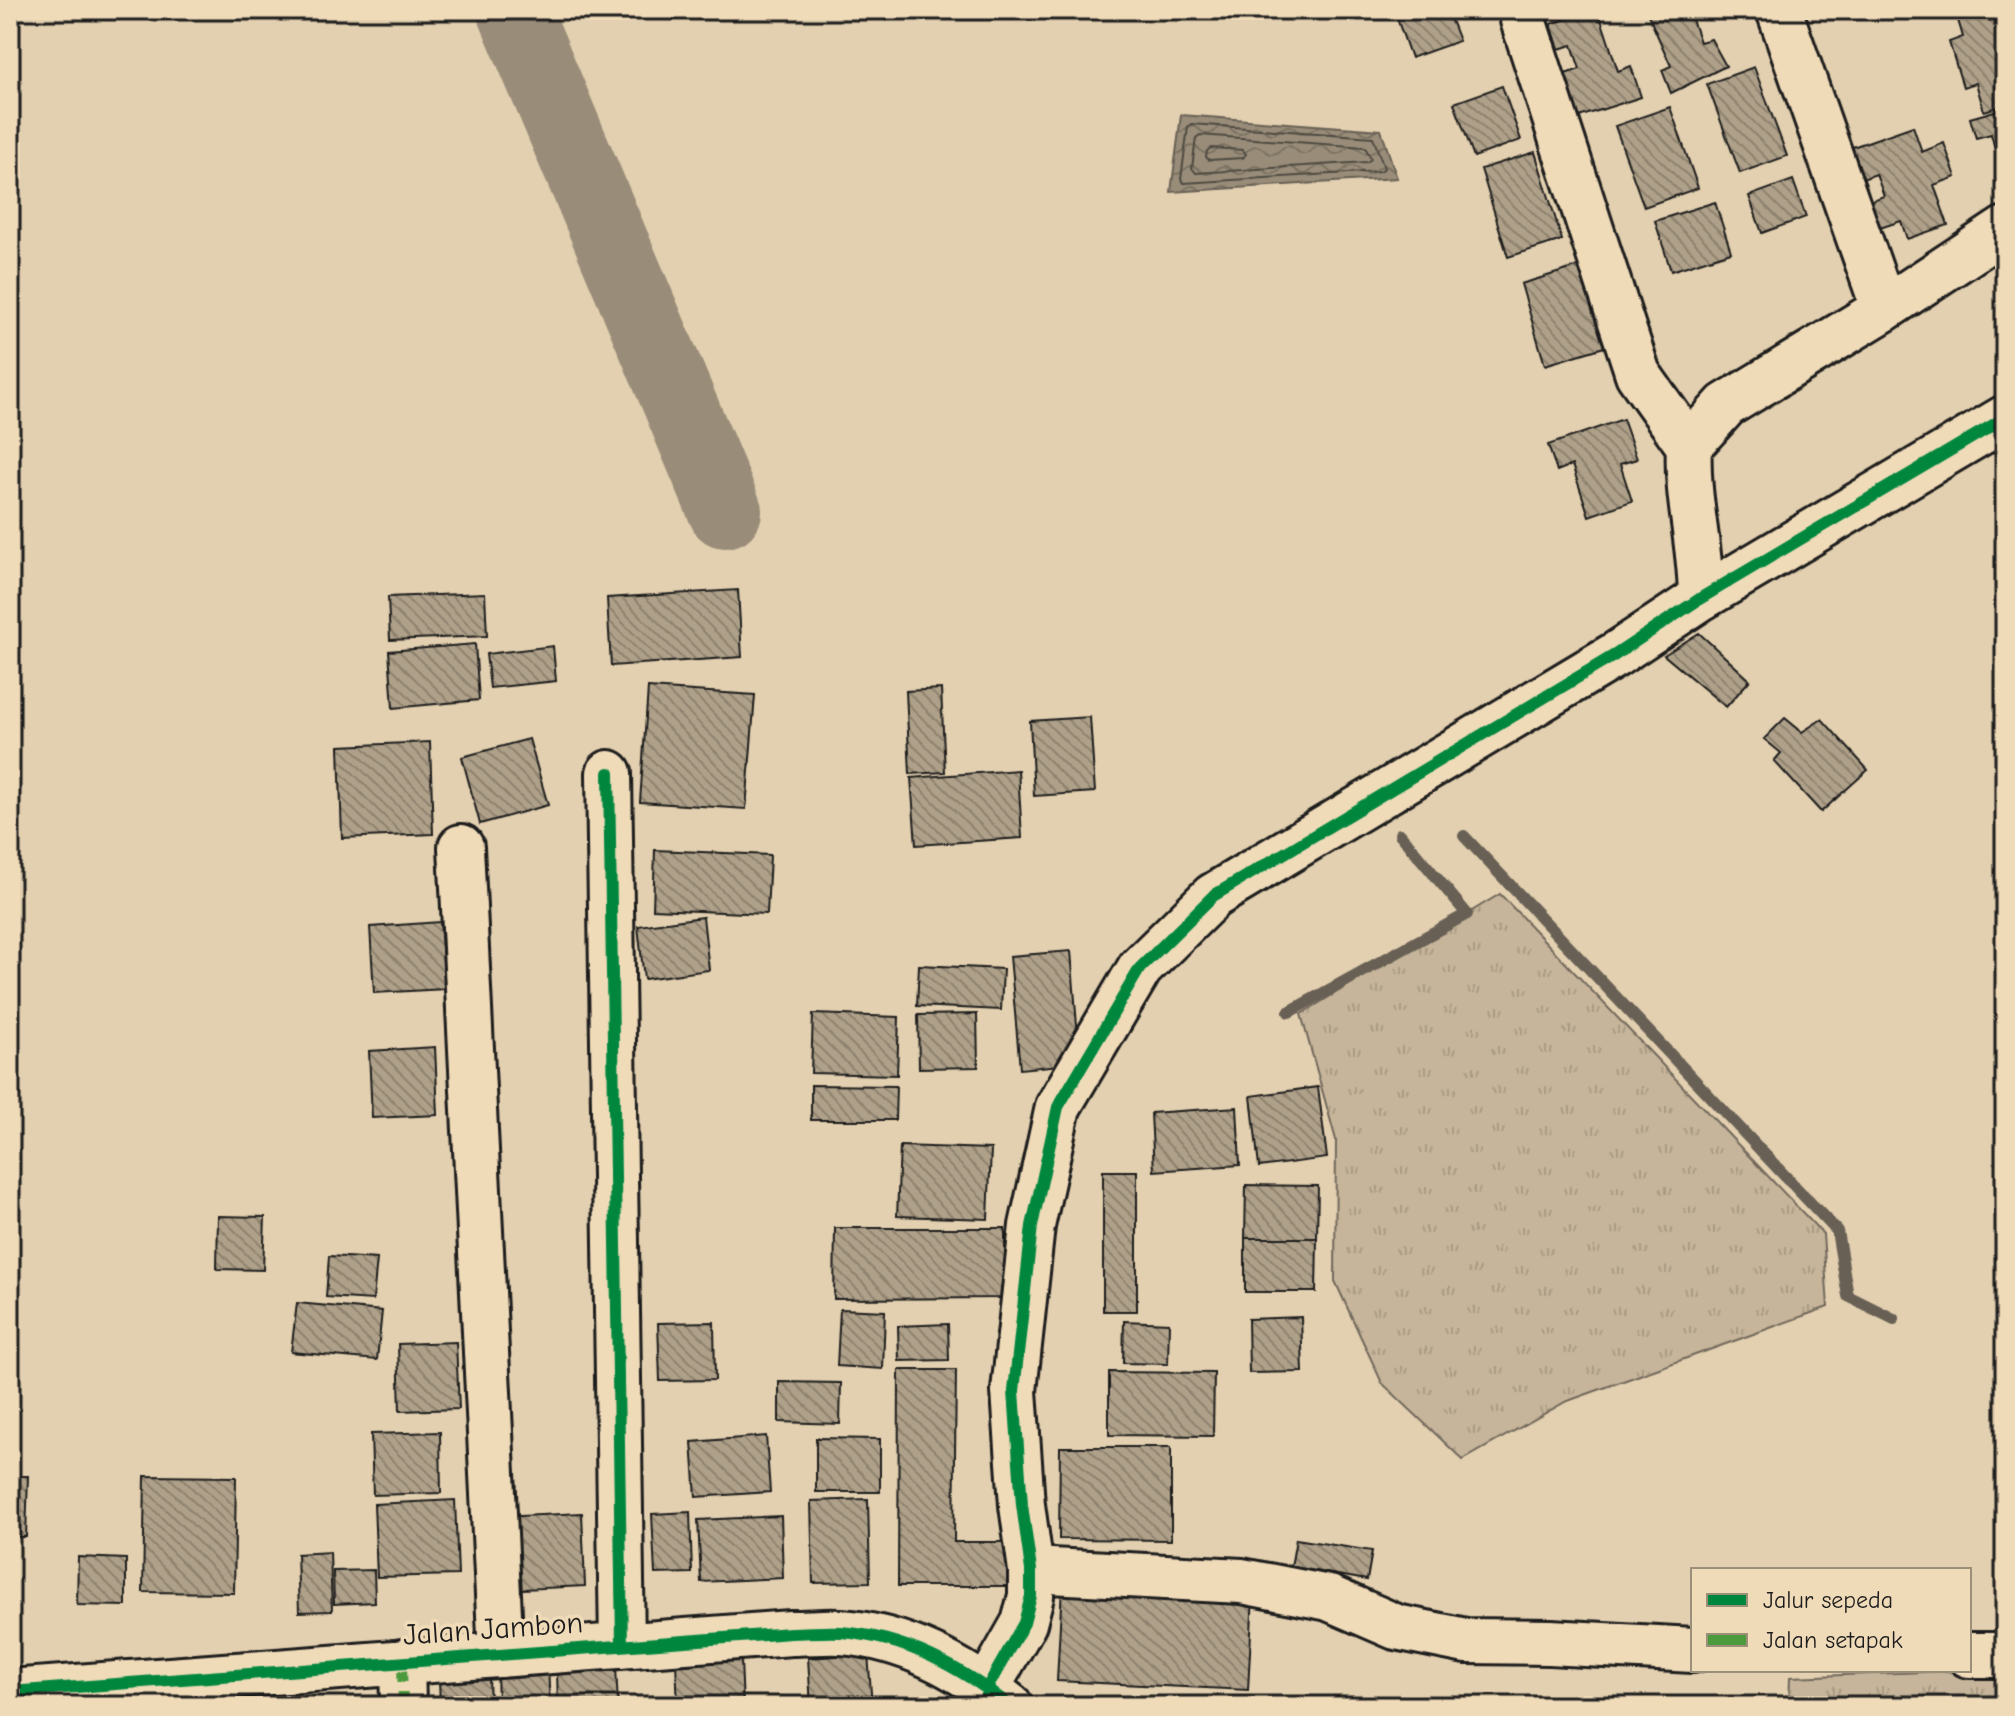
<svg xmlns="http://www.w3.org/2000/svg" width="2015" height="1716" viewBox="0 0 2015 1716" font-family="'Comic Neue',sans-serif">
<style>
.grass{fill:url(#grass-tufts);stroke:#71685b;stroke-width:2}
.water{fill:url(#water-waves);stroke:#676054;stroke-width:2}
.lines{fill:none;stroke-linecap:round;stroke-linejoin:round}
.shore{stroke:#4e4941;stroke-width:2}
.stream{stroke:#676054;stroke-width:12}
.river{stroke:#998d79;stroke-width:74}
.building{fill:url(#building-back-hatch);stroke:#1c1c1c;stroke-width:2}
.minor-casing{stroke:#1c1c1c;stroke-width:50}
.minor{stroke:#f0dbb9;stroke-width:44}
.quiet{stroke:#4c9a3e;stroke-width:10;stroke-dasharray:20 10;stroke-linecap:butt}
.cycleway-casing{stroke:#f0dbb9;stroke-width:17}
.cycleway{stroke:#00873e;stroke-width:12}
.labels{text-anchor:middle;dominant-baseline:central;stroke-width:7;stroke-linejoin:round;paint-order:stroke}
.street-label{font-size:30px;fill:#1c1c1c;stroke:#f0dbb9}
</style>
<defs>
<pattern id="grass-tufts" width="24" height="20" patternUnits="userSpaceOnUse" patternTransform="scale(2)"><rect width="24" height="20" fill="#c6b59a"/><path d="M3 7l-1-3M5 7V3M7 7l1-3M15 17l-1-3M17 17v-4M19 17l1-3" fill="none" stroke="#aa9b84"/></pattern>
<pattern id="water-waves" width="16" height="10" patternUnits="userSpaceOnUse" patternTransform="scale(2)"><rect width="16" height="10" fill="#998d79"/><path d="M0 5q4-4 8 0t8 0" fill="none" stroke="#7c7262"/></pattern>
<pattern id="building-back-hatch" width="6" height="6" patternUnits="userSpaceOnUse" patternTransform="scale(2)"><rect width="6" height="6" fill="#afa189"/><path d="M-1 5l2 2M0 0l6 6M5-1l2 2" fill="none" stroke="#8e826f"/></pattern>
</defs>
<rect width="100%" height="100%" fill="#e3d0b0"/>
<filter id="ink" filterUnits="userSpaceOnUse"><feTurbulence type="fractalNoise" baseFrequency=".0125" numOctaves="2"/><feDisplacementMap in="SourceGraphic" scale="16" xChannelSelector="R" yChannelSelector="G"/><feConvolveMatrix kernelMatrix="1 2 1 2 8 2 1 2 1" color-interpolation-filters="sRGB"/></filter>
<g filter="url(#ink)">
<!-- grass -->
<path class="grass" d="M1500,894L1823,1234L1828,1307L1565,1402L1463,1460L1382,1383L1335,1281L1336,1140L1301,1014Z
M2005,1669V1706H1789L1790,1677Z"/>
<!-- water -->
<path class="water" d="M1181,115L1381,130L1397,178L1171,192Z"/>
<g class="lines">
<!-- shore -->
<path class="shore" d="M1191,124L1373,137L1384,168L1381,171L1184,183L1181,179L1188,127Z
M1200,135L1365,147L1371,159L1367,162L1196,173L1192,168L1196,138Z
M1211,148L1243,150L1246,154L1243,158L1209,160L1206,157L1207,151Z"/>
<!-- stream -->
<path class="stream" d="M1464,836L1837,1231L1848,1296L1894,1319
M1289,1012L1467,914L1400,834"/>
<!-- river -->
<path class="river" d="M514,10L725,511"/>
</g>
<!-- building -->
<path class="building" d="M1394,10H1447L1459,41L1411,58Z
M1594,10H1598L1618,71L1631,66L1641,97L1579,117L1565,74L1580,69L1572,45L1559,49L1551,24Z
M1646,10H1698L1690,14L1700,42L1711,39L1726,66L1671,93L1662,70L1671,66Z
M1955,10H2005V105L1984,111L1976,83L1963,87L1949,42L1963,37Z
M1754,67L1787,156L1740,173L1707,84Z
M1502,86L1521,140L1474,157L1454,103Z
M1670,107L1698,188L1644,207L1615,126Z
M2005,108V165L2000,167L1991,134L1976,138L1970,118Z
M1913,126L1922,152L1944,143L1956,177L1934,185L1948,225L1907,239L1901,221L1880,228L1870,201L1884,196L1876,174L1860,180L1850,148Z
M1535,152L1562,240L1508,257L1481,169Z
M1793,180L1806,217L1762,233L1749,196Z
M1715,202L1731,252L1671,271L1655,221Z
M1580,266L1604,347L1545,365L1521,284Z
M1623,419L1637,459L1620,464L1632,501L1589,516L1572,465L1557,471L1548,445Z
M738,590L742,657L611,666L607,598Z
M485,593L487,636L390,640L388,597Z
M1699,633L1750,680L1726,707L1664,655Z
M475,644L479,700L393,708L389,651Z
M553,646L556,681L490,688L486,654Z
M648,688L755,695L746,809L640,802Z
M941,689L945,772L910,774L906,691Z
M1090,717L1095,792L1034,796L1030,721Z
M1785,718L1802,732L1822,719L1868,770L1821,812L1774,761L1781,753L1764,739Z
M529,739L548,805L480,824L462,757Z
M430,742L433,834L342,838L339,746Z
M1018,770L1022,838L916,845L911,778Z
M655,850L770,855L767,914L653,909Z
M703,917L709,970L644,979L638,926Z
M440,922L445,989L374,993L370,927Z
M1071,951L1080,1063L1020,1069L1010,956Z
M919,965L1003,969L1001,1010L917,1006Z
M813,1014L899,1017L897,1075L811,1073Z
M977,1014L978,1067L919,1068L918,1015Z
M435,1047L438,1115L372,1118L369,1051Z
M811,1085L896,1086L895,1120H811Z
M1318,1087L1327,1158L1259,1167L1251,1096Z
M1237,1107L1240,1165L1154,1171L1151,1113Z
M900,1146L991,1149L988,1219L897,1216Z
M1103,1171H1137V1311H1103Z
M1246,1185L1318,1186L1317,1238H1245Z
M218,1216L265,1217L263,1270L217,1269Z
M835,1228H1005V1298L834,1299Z
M1245,1238H1317L1316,1292H1245Z
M329,1256L377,1259L373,1300L326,1297Z
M297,1303L382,1311L377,1360L291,1352Z
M840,1309L885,1311L883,1369L837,1366Z
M1301,1317L1303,1372L1249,1373L1248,1319Z
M1124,1321L1169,1323L1168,1364L1123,1363Z
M714,1322L715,1380L660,1381L658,1323Z
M948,1324L949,1360L899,1361L898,1326Z
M456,1342L459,1409L400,1411L398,1344Z
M899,1370H956L954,1542H1017V1586H898Z
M1109,1372L1214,1373L1213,1436L1109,1435Z
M779,1382L841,1383L840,1424L779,1422Z
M440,1432L441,1493L373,1495L371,1434Z
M766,1436L770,1492L696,1497L692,1442Z
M816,1438L880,1439V1492H816Z
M1060,1447H1171V1540L1059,1539Z
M10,1476H28L26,1537H10Z
M145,1476L236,1477L234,1593L143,1592Z
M868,1499L870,1582L813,1583L811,1501Z
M455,1500L458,1575L377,1577L374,1504Z
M690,1512L692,1573L655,1574L652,1514Z
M582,1513L585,1586L502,1590L499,1517Z
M781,1516L783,1578L701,1582L698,1520Z
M1296,1539L1372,1551L1367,1580L1291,1567Z
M330,1552L332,1611L299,1612L297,1554Z
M78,1557L126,1559V1606L77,1605Z
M374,1570L375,1602L334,1604L333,1571Z
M1062,1586L1253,1595L1248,1690L1057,1681Z
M868,1654L872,1706H811L808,1658Z
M741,1660L743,1706H678L676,1663Z
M548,1667L550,1706H498L497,1670Z
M616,1667L618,1706H558L557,1670Z
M489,1677L490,1706H440L439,1678Z
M162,1694L163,1706H123V1697Z"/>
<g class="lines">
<defs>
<path id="minor" d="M1779,10L1884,309
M1523,20L1638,374L1689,446L1726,405L1884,309L2005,229
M1689,446C1686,497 1701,547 1701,598
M609,773L622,1646
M461,847L501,1655
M1031,1570L1242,1581L1329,1598L1396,1627L1466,1641L1550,1642L1693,1650
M1969,1655H2005
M402,1662L403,1706
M10,1692L791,1633C808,1633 825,1631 841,1632C906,1637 960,1667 1010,1706
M985,1706L987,1688L1024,1623L1031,1596V1570L1022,1505L1014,1391L1032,1226L1058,1107L1140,968L1213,896L1615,655L1701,598L2005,418"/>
</defs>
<!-- minor casing -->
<use href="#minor" class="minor-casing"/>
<!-- minor -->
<use href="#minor" class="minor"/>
<!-- quiet -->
<path class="quiet" d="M402,1662L403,1706"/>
<defs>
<path id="cycleway" d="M609,773L622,1646
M10,1692L791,1633C808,1633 825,1631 841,1632C906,1637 960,1667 1010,1706
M985,1706L987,1688L1024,1623L1031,1596V1570L1022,1505L1014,1391L1032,1226L1058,1107L1140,968L1213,896L1615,655L1701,598L2005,418"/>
</defs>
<!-- cycleway casing -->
<use href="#cycleway" class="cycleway-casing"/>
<!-- cycleway -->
<use href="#cycleway" class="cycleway"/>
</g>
</g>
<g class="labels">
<!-- street labels -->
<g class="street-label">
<text transform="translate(493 1629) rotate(-4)">Jalan Jambon</text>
</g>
</g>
<!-- margin -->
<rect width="2015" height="1716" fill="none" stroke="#f0dbb9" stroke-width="40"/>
<rect x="20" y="20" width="1975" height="1676" fill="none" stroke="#1c1c1c" stroke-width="3" filter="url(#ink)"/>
<!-- legend -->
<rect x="1691" y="1568" width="280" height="104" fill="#f0dbb9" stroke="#9b8f7a" stroke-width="2"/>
<rect x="1707" y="1594" width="40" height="12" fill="#00873e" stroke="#9b8f7a" stroke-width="2"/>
<text x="1763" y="1608" font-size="24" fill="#1c1c1c">Jalur sepeda</text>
<rect x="1707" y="1634" width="40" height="12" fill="#4c9a3e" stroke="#9b8f7a" stroke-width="2"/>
<text x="1763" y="1648" font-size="24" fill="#1c1c1c">Jalan setapak</text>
</svg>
